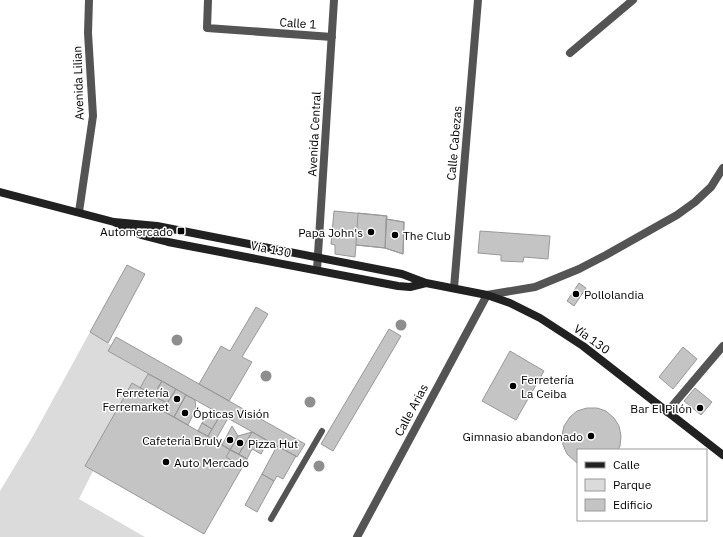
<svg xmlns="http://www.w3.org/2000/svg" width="723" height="537" viewBox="0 0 723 537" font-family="'IBM Plex Sans',sans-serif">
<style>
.green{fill:#dbdbdb}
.building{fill:#c4c4c4;stroke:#989898}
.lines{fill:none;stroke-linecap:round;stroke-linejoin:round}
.service{stroke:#545454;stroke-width:6}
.minor{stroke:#545454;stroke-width:8}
.secondary{stroke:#212121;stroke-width:8}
.tree{fill:#8e8e8e}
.poi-dot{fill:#000;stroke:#fff;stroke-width:1.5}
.labels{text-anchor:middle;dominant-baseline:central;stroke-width:3;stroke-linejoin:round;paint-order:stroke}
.street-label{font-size:12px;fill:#000;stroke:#fff}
.poi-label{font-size:12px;fill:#000;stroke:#fff;text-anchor:end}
</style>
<rect width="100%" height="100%" fill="#fff"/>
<!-- green -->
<path class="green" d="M90,332L111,345L108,351L148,374L140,388L132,384L85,466L93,471L79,499L145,537H0V491L33,436Z"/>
<!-- building -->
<path class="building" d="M334,211L387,216L386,219L404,222L403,254L385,248L356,245L355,257L335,254V245L331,244Z
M358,213L387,216L385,248L356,245Z
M386,219L404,222L403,254L385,248Z
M480,231L550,236L548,259L524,257L523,262L501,261V255L478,253Z
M127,265L145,274L108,343L90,332Z
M579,283L586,288L574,306L567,301Z
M256,307L268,314L242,357L252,362L229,401L199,384L221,346L230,351Z
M389,329L401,336L333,451L321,444Z
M116,337L305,444L297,457L108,351Z
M683,347L697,359L673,389L659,377Z
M510,351L544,371L516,420L482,401Z
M148,374L162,381L153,396L140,388Z
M162,381L176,389L167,403L153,396Z
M132,383L167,403L163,411L247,459L204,534L85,466Z
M695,388L712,402L701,415L684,401Z
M176,389L186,395L174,417L163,411Z
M186,395L195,400L196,409L188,425L174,417Z
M587,408H597L606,411L614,418L619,426L621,436L620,446L618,450H578V464L567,454L563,445L562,435L564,426L570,417L577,411Z
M216,412L221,414L212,429L202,423L208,414Z
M221,414L228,418L215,441L208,436Z
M202,423L212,429L208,436L198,431Z
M232,426L238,436L230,450L222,445Z
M252,432L239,454L230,450L238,436Z
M252,432L268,441L261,454L252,449L247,459L239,454Z
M277,446L296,456L283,479L277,476L274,481L262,474Z
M230,450L247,459L242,466L226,457Z
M262,474L274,481L257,512L245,505Z"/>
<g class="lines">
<!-- service -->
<path class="service" d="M271,519L322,431"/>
<!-- minor -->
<path class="minor" d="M208,0L207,28L332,37
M570,53L633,0
M79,212L93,116L88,33L89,0
M317,270L334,0
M454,288L478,0
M667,412L723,346
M357,537L487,295L535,287L579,269L606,255L677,215L695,202L711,187L723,168"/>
<!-- secondary -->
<path class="secondary" d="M0,192L114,222L141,235L168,242L398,286L410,287L426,283
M114,222L157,226L402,274L426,283L487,295L510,303L540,318L583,346L723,455"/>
</g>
<!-- trees -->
<g class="tree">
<circle cx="401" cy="325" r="5.5"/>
<circle cx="177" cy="340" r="5.5"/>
<circle cx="266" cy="376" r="5.5"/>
<circle cx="310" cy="402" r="5.5"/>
<circle cx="319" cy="466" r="5.5"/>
</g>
<!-- markers -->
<g class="poi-dot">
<rect x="177" y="227" width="8" height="8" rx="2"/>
<circle cx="371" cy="232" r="4"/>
<circle cx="395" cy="235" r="4"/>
<circle cx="576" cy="294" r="4"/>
<circle cx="513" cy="386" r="4"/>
<circle cx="177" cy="399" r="4"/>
<circle cx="700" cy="408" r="4"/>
<circle cx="185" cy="413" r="4"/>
<circle cx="591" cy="436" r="4"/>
<circle cx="230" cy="440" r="4"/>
<circle cx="240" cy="443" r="4"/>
<circle cx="166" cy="462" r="4"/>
</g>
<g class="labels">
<!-- street labels -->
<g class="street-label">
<text transform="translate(298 23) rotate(4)">Calle 1</text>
<text transform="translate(78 83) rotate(-92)">Avenida Lilian</text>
<text transform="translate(314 134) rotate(-87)">Avenida Central</text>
<text transform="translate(454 143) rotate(-85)">Calle Cabezas</text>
<text transform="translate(271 249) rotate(11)">Vía 130</text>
<text transform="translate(592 339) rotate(36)">Vía 130</text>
<text transform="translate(411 410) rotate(-62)">Calle Arias</text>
</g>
<!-- poi labels -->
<g class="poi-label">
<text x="173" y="231">Automercado</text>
<text x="363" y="232">Papa John's</text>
<text x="403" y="235" text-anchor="start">The Club</text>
<text x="584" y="294" text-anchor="start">Pollolandia</text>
<text x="521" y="379" text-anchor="start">Ferretería<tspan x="521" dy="14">La Ceiba</tspan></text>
<text x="169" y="392">Ferretería<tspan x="169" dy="14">Ferremarket</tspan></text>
<text x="692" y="408">Bar El Pilón</text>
<text x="193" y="413" text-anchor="start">Ópticas Visión</text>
<text x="583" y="436">Gimnasio abandonado</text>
<text x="222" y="440">Cafetería Bruly</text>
<text x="248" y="443" text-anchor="start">Pizza Hut</text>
<text x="174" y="462" text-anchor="start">Auto Mercado</text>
</g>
</g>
<!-- legend -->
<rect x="577" y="449" width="130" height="72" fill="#ffffff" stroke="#999999"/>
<rect x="585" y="462" width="20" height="6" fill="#212121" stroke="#999999"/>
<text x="613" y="469" font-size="12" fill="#000000">Calle</text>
<rect x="585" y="479" width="20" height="12" fill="#dbdbdb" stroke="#999999"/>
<text x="613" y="489" font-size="12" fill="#000000">Parque</text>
<rect x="585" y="499" width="20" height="12" fill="#c4c4c4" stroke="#999999"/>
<text x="613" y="509" font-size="12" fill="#000000">Edificio</text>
</svg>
